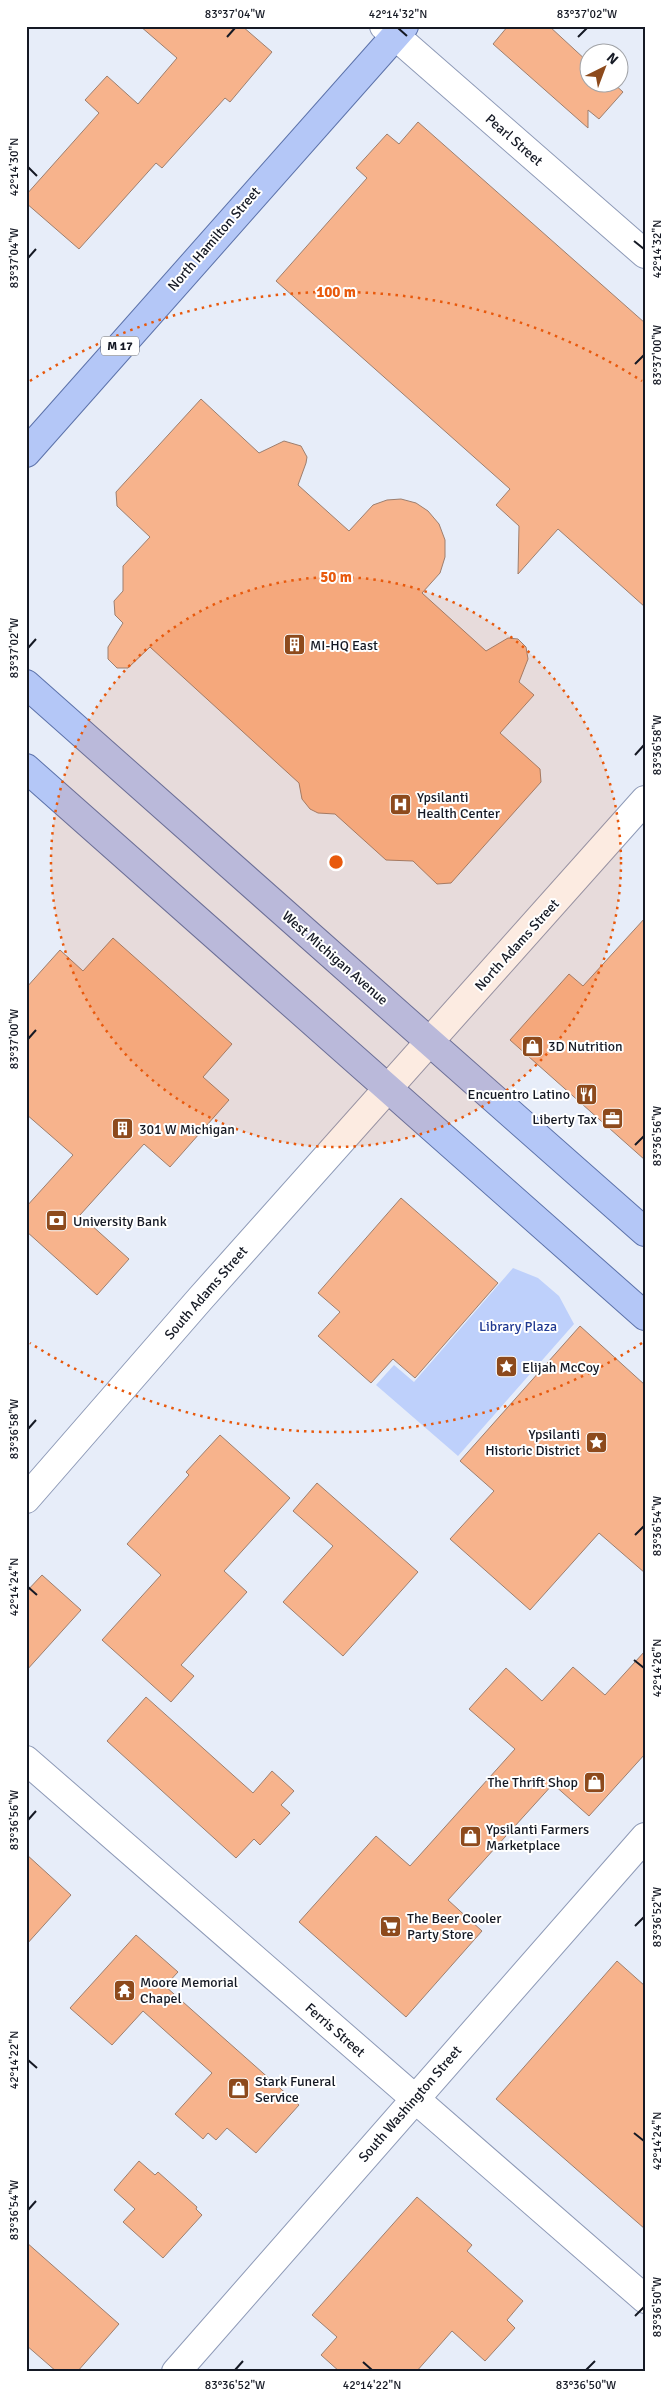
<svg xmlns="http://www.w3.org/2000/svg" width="671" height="2398" viewBox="0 0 671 2398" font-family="Signika,sans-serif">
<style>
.green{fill:#bed0fb}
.building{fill:#f7b38c;stroke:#9d7f6f}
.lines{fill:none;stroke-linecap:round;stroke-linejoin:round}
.minor-casing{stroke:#8e9ab7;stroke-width:30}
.major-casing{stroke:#5c72aa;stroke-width:30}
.minor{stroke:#fff;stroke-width:28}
.major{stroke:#b4c7f7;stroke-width:28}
.ticks{fill:none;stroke:#151924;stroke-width:2}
.ring{fill:none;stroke:#e8590c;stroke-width:2.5;stroke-dasharray:2.5 5}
.labels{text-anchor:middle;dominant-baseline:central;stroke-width:4;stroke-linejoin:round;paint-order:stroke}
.shield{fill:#fff;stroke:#5b5e66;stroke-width:1}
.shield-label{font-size:12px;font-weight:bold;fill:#151924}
.street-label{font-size:14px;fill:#151924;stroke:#fff}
.poi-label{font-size:14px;fill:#151924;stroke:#fff;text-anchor:start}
.park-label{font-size:14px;fill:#203991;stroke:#fff}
.centre{fill:#e8590c;stroke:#fff;stroke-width:2.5}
.ring-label{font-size:15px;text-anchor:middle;font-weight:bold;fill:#e8590c;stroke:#fff;stroke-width:4;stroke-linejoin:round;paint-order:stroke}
.neatline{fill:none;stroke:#151924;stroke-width:2}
.ticks-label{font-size:12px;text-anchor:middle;fill:#151924}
</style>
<rect width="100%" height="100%" fill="#e7edf9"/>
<!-- green -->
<path class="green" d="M513,1268L538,1278L559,1296L574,1324L458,1456L376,1385L394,1365L414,1382Z"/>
<!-- building -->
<path class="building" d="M140,26H242L272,52L230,102L225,98L162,168L156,163L79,249L26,203V195L99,113L85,100L107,76L138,104L177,58Z
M508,26H549L588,62V82H612L623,92L599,119L588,110V128L493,44Z
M418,122L645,323V607L558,529L518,574L519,526L496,505L510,489L276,281L367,178L356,168L387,134L399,144Z
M201,399L259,453L284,441L301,446L307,457L306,463L298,485L349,531L373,505L387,500L401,499L416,503L428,511L439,524L445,540V557L440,573L422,593L486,651L508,638L518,639L526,647L528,659L519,682L534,695L500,733L540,769L541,782L451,883L437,884L413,861L386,860L335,814L318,813L310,809L302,799L299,783L150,647L128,668H117L108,659V647L123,623L115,615L114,601L123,591V566L150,537L117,506L116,492Z
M645,918V1160L510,1040L569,974L583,986Z
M113,938L232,1044L203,1077L229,1100L170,1167L144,1144L80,1215L129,1259L97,1295L26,1231V1207L73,1155L26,1114V988L60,950L83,971Z
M401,1198L498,1283L415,1378L393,1359L371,1383L318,1336L340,1312L318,1293Z
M580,1326L645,1385V1573L599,1533L530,1610L450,1539L494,1491L460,1461Z
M220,1435L290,1498L224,1571L247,1592L181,1665L194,1676L171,1702L102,1640L161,1575L127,1544L189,1475L186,1472Z
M317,1483L418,1572L343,1656L283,1602L333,1546L293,1511Z
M42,1575L81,1610L26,1671V1592Z
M645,1651V1754L589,1816L553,1784L448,1900L482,1931L406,2017L299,1922L376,1836L410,1866L515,1749L469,1709L506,1668L542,1701L573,1667L605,1695Z
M146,1697L253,1793L272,1771L294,1791L281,1805L290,1813L260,1845L254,1839L236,1858L107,1741Z
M26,1854L71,1895L26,1945Z
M136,1935L178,1972L165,1986L299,2105L256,2153L227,2128L216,2140L208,2133L203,2139L175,2114L212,2073L143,2011L112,2045L70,2008Z
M617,1961L645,1986V2229L496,2099Z
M139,2161L155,2175L158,2172L197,2207L196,2209L202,2215L163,2258L123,2222L135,2209L114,2190Z
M417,2197L472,2245L467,2251L523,2301L507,2320L515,2328L485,2361L452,2331L416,2372H340L321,2355L337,2337L312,2315Z
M26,2242L119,2324L77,2372H57L26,2345Z"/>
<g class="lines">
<defs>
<path id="minor" d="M384,26L645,254
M26,1499L200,1299L645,800
M26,1760L645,2299
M176,2372L645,1837"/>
<path id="major" d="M26,453L404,26
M26,684C231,868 439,1049 645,1232
M26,768L645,1316"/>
</defs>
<!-- minor casing -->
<use href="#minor" class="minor-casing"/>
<!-- major casing -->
<use href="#major" class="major-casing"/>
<!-- minor -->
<use href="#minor" class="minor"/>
<!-- major -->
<use href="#major" class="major"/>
</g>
<!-- ticks -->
<path class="ticks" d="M398,28L407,36M227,37L235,28M578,37L587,28M28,167L37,176M634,241L644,249M28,258L36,249M635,364L644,355M28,648L36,639M635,755L644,745M28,1039L36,1030M635,1145L644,1136M28,1429L36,1420M635,1535L644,1526M28,1587L37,1595M634,1660L644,1668M28,1820L36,1811M635,1926L644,1917M28,2060L37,2068M634,2133L644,2141M28,2210L36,2201M635,2316L644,2307M363,2362L372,2370M235,2370L243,2361M586,2370L595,2361"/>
<!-- distance rings -->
<circle cx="336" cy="862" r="285" fill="#e8590c" fill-opacity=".12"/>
<g class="ring">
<circle cx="336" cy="862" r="285"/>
<path d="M642 1343A570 570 0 0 1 30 1343M30 381A570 570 0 0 1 642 381"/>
</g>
<!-- icons -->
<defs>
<symbol id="building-square" viewBox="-11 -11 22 22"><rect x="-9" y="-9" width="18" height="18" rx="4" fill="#8d4a1c" stroke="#fff"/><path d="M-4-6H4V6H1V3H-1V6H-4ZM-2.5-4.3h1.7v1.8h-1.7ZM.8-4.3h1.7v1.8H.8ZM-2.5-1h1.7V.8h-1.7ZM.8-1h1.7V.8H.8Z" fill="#fff"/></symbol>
<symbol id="hospital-square" viewBox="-11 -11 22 22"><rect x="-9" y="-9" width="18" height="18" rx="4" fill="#8d4a1c" stroke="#fff"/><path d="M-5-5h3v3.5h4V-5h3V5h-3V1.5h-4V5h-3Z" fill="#fff"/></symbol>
<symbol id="shop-square" viewBox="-11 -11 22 22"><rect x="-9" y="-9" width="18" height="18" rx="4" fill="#8d4a1c" stroke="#fff"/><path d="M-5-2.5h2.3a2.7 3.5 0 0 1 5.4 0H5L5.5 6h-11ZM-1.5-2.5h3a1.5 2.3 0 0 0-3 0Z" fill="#fff"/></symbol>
<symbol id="restaurant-square" viewBox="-11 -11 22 22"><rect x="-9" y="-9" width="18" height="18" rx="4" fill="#8d4a1c" stroke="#fff"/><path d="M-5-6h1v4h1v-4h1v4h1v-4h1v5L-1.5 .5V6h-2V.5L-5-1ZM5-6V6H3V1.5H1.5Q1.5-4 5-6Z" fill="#fff"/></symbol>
<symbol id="office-square" viewBox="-11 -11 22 22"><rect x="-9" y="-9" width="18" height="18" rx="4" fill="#8d4a1c" stroke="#fff"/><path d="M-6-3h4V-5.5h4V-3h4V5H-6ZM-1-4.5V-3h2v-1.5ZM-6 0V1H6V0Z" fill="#fff"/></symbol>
<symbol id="bank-square" viewBox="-11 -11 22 22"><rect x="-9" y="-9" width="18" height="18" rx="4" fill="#8d4a1c" stroke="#fff"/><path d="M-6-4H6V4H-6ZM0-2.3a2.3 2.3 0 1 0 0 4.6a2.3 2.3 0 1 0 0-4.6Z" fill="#fff"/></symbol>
<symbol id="sight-square" viewBox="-11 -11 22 22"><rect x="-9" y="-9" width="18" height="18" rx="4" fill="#8d4a1c" stroke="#fff"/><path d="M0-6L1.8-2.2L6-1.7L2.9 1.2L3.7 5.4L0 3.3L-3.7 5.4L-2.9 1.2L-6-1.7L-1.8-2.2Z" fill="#fff"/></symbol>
<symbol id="supermarket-square" viewBox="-11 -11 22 22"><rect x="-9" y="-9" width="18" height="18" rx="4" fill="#8d4a1c" stroke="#fff"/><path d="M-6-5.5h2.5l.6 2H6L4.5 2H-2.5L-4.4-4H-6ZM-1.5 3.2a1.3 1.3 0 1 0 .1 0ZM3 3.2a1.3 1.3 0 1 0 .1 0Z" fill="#fff"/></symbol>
<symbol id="temple-square" viewBox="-11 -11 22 22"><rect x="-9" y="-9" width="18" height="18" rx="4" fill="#8d4a1c" stroke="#fff"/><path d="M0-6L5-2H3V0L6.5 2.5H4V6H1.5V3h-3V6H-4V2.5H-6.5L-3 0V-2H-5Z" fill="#fff"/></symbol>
</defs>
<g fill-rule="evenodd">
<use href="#building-square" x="282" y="632" width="25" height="25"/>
<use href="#hospital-square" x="388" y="792" width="25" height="25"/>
<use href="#shop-square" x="520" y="1034" width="25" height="25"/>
<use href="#restaurant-square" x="574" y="1082" width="25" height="25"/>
<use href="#office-square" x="600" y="1106" width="25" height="25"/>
<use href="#building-square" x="110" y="1116" width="25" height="25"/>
<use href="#bank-square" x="44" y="1208" width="25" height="25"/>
<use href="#sight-square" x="494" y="1354" width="25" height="25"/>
<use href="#sight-square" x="584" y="1430" width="25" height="25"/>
<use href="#shop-square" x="582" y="1770" width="25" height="25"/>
<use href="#shop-square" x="458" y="1824" width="25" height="25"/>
<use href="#supermarket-square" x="378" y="1914" width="25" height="25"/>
<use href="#temple-square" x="112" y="1978" width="25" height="25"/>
<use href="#shop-square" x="226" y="2076" width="25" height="25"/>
</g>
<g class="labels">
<!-- shield labels -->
<rect class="shield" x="101" y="336.5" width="38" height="19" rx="4"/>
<g class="shield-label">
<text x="120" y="346">M 17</text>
</g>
<!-- street labels -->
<g class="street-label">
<text transform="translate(514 140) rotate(41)">Pearl Street</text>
<text transform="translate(214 239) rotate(-49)">North Hamilton Street</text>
<text transform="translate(517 945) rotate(-48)">North Adams Street</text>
<text transform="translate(335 958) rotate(41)">West Michigan Avenue</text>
<text transform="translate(206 1293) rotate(-49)">South Adams Street</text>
<text transform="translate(335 2030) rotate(41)">Ferris Street</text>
<text transform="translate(410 2104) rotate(-49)">South Washington Street</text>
</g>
<!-- poi labels -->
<g class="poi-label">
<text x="310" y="645">MI-HQ East</text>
<text x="417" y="797">Ypsilanti<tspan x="417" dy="16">Health Center</tspan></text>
<text x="548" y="1046">3D Nutrition</text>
<text x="570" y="1094" text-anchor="end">Encuentro Latino</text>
<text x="597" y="1119" text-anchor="end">Liberty Tax</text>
<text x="139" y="1129">301 W Michigan</text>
<text x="73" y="1221">University Bank</text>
<text x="522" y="1367">Elijah McCoy</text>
<text x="580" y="1434" text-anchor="end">Ypsilanti<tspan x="580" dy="16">Historic District</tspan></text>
<text x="578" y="1782" text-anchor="end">The Thrift Shop</text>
<text x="486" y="1829">Ypsilanti Farmers<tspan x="486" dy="16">Marketplace</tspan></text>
<text x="407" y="1918">The Beer Cooler<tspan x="407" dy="16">Party Store</tspan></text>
<text x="140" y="1982">Moore Memorial<tspan x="140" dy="16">Chapel</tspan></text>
<text x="255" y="2081">Stark Funeral<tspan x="255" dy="16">Service</tspan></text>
</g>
<!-- park labels -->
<g class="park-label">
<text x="518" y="1326">Library Plaza</text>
</g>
</g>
<circle cx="336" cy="862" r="8" class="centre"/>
<g class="ring-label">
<text x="336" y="297">100 m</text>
<text x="336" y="582">50 m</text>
</g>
<!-- border -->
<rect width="671" height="2398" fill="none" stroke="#ffffff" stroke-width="55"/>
<!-- north arrow -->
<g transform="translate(604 68) rotate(42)"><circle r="24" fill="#ffffff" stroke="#a1a3a7"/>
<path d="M0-4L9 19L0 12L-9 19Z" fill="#8d4a1c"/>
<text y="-8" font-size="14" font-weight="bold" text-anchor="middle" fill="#151924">N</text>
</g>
<rect x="28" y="28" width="616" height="2342" class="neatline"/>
<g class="ticks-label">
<text x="235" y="18">83°37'04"W</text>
<text x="398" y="18">42°14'32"N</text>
<text x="587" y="18">83°37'02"W</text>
<text transform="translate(14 167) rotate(-90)" y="4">42°14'30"N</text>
<text transform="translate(657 249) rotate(-90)" y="4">42°14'32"N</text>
<text transform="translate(14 258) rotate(-90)" y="4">83°37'04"W</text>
<text transform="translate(657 355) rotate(-90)" y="4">83°37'00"W</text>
<text transform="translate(14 648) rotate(-90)" y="4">83°37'02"W</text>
<text transform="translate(657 745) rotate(-90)" y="4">83°36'58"W</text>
<text transform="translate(14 1039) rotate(-90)" y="4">83°37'00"W</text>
<text transform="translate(657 1136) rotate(-90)" y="4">83°36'56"W</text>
<text transform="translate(14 1429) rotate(-90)" y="4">83°36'58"W</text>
<text transform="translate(657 1526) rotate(-90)" y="4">83°36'54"W</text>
<text transform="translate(14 1587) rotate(-90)" y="4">42°14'24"N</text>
<text transform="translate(657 1668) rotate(-90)" y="4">42°14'26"N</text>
<text transform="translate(14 1820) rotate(-90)" y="4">83°36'56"W</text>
<text transform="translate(657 1917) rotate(-90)" y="4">83°36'52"W</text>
<text transform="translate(14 2060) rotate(-90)" y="4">42°14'22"N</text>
<text transform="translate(657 2141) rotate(-90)" y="4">42°14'24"N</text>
<text transform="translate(14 2210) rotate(-90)" y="4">83°36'54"W</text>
<text transform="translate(657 2307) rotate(-90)" y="4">83°36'50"W</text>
<text x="235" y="2389">83°36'52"W</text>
<text x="372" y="2389">42°14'22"N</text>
<text x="586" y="2389">83°36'50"W</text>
</g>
</svg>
